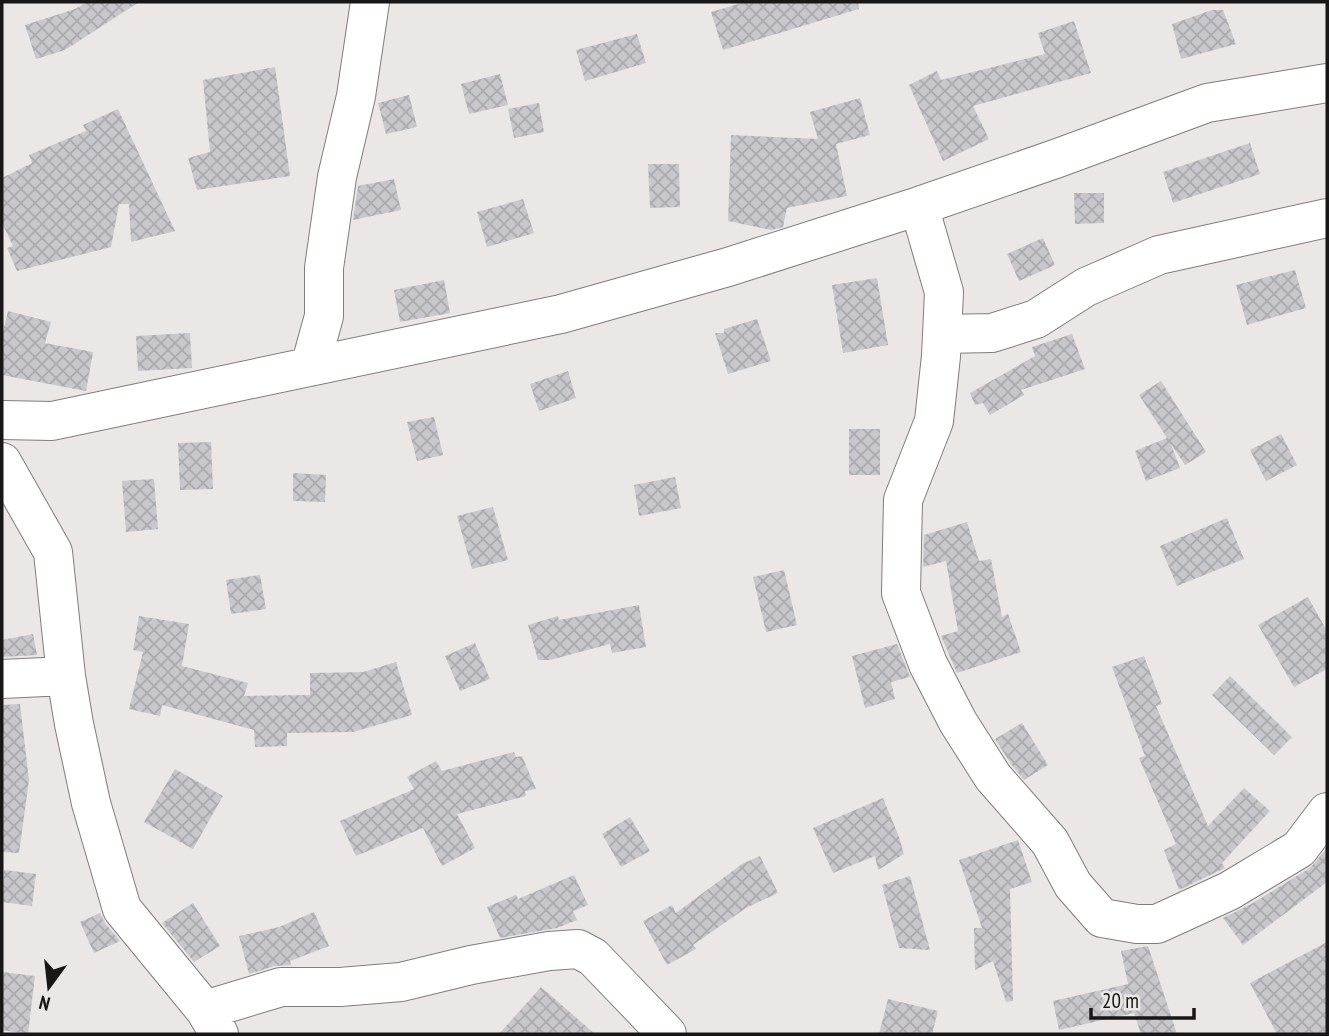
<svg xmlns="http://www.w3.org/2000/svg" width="1329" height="1036" viewBox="0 0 1329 1036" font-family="'PT Sans Narrow',sans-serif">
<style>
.building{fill:url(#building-cross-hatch)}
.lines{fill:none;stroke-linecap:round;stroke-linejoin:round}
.minor-casing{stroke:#817d7c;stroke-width:40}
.minor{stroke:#fff;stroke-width:38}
</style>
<defs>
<pattern id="building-cross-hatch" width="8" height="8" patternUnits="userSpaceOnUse" patternTransform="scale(1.75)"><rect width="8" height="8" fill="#c8c8cc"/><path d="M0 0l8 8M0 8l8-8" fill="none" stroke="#ababae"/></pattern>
</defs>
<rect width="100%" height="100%" fill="#ebe7e6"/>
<!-- building -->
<path class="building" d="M87,2H139L65,50L36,59L25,25L75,9Z
M745,2H858L859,9L723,50L711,12Z
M1212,10H1223L1236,44L1181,59L1172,24Z
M1074,21L1091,73L973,106L989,139L943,161L909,85L937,71L941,80L1045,54L1038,33Z
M637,34L646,63L585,81L576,50Z
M275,67L290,176L197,190L188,158L210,152L203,80Z
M500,74L508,105L469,114L461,84Z
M409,95L417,127L386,134L378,103Z
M860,98L870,135L836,144L847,196L787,208L783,227L771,230L728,221L731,135L818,139L810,112Z
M539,103L544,132L514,138L508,109Z
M118,109L175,231L131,242L129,204H119L111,247L17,271L7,248L13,246L2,223V178L32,163L29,155L86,131L83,125Z
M1250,143L1260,174L1173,203L1163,172Z
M648,164H679L680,207L650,208Z
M394,179L401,210L353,220L358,186Z
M1074,193H1104V223L1075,224Z
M523,199L534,233L487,247L477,212Z
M1043,238L1055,265L1019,281L1007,254Z
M1295,270L1306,308L1247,325L1236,285Z
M877,278L888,345L843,353L832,285Z
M444,280L450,313L400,322L394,290Z
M8,311L51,322L45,343L93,352L86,391L2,375V336Z
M757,319L771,361L728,374L715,333H724V329Z
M190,333L192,368L138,371L136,336Z
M1072,334L1085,369L1021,390L1024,395L990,415L983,403L975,405L970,393L1035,356L1032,347Z
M568,371L576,398L539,411L530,384Z
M1161,381L1206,452L1185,465L1171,444L1180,468L1146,481L1135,451L1167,438L1139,395Z
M434,417L443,455L417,461L407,422Z
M849,429H880V475H849Z
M1281,434L1297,465L1266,481L1250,450Z
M211,442L213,489L180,490L178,443Z
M293,473L326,475L325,502L293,501Z
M675,477L681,508L639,516L634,485Z
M154,479L158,529L126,532L122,481Z
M493,507L508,560L472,569L457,516Z
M1227,518L1244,559L1177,586L1160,546Z
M967,522L979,561L991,559L1002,617L1008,614L1021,652L957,673L941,636L958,631L946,561L923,567L924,535Z
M784,570L797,625L766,632L753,577Z
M260,575L266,609L231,614L226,580Z
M1308,597L1327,631V669L1294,687L1258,625Z
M639,605L646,647L612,653L610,644L550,660H538L528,625L558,616L559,620Z
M139,616L189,624L182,666L248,683L244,696L310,695V673L363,672L396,662L412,715L353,732L287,733V746L255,747L254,730L162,705L160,716L129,709L143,652L133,650Z
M33,634L37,655L2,657V640Z
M475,643L490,679L460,691L445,656Z
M897,644L910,677L891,682L895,699L865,708L852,656Z
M1144,656L1162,704L1156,706L1208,826L1244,788L1270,811L1222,863L1225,868L1179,890L1164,850L1176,844L1139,758L1145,756L1112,667Z
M1230,676L1292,737L1274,755L1212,695Z
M20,704L29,780L19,853L2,852V705Z
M1022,723L1048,765L1024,780L1011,764L995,739Z
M514,752L516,757L522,756L536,789L525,791L526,796L457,814L475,848L442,866L423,828L356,856L340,821L414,789L407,777L436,761L442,771Z
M175,769L223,796L193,849L144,822Z
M883,798L899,837L904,854L878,870L875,856L833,873L813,828Z
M630,817L650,851L621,867L602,834Z
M1018,840L1032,882L1010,889L1013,1001L1006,1002L993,961L975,970L974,928H982L959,860Z
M1327,848V882L1243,945L1223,918L1253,903L1310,868Z
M760,856L778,893L746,908L693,945L696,949L667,965L643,921L672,905L676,913L742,864Z
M4,870L36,874L32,906L2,902Z
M574,875L588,905L573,911L577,920L557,928L500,938L487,907L516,895L518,899Z
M910,876L930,950L899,948L882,885Z
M193,903L220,946L194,962L162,923Z
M314,912L329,946L290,961L291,965L275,966L249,974L239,936L279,927Z
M100,913L105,923L120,941L94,953L80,922Z
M1327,942V1034H1277L1250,983Z
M1148,946L1177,1034H1141L1134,1013L1059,1030L1053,1001L1128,984L1121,951Z
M2,972L35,976L28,1034L2,1030Z
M541,987L595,1034H499Z
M888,999L938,1011L932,1034H879Z"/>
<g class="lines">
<defs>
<path id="minor" d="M919,206L944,292L941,356L934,421L903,500L901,593L928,664L958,722L993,777L1050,842L1073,885L1102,918L1137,924H1157L1229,891L1299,849L1327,812
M942,334L992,333L1036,319L1086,287L1159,255L1327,218
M310,367L324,316V268L337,177L356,96L370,2
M2,420L52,421L561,314L728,267L919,206L1058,158L1207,103L1327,83
M2,462L53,552L66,676L74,724L91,803L122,909L205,1010L219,1034
M2,679L66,676
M205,1010L281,987H340L401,982L471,965L549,951L578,949L593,957L667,1034"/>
</defs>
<!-- minor casing -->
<use href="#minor" class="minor-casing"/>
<!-- minor -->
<use href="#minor" class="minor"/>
</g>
<!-- border -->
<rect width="1329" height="1036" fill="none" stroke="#181616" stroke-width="7"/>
<!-- north arrow -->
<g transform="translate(49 987) rotate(195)" stroke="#ebe7e6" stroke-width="5" paint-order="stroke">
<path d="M0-5L12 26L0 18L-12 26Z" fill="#181616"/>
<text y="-10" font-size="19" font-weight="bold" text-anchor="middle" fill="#181616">N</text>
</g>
<!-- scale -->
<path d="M1091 1008v10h103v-10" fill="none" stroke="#181616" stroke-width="3.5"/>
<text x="1102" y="1008" font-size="21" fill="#181616" stroke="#ebe7e6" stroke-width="5" paint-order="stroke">20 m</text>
</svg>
